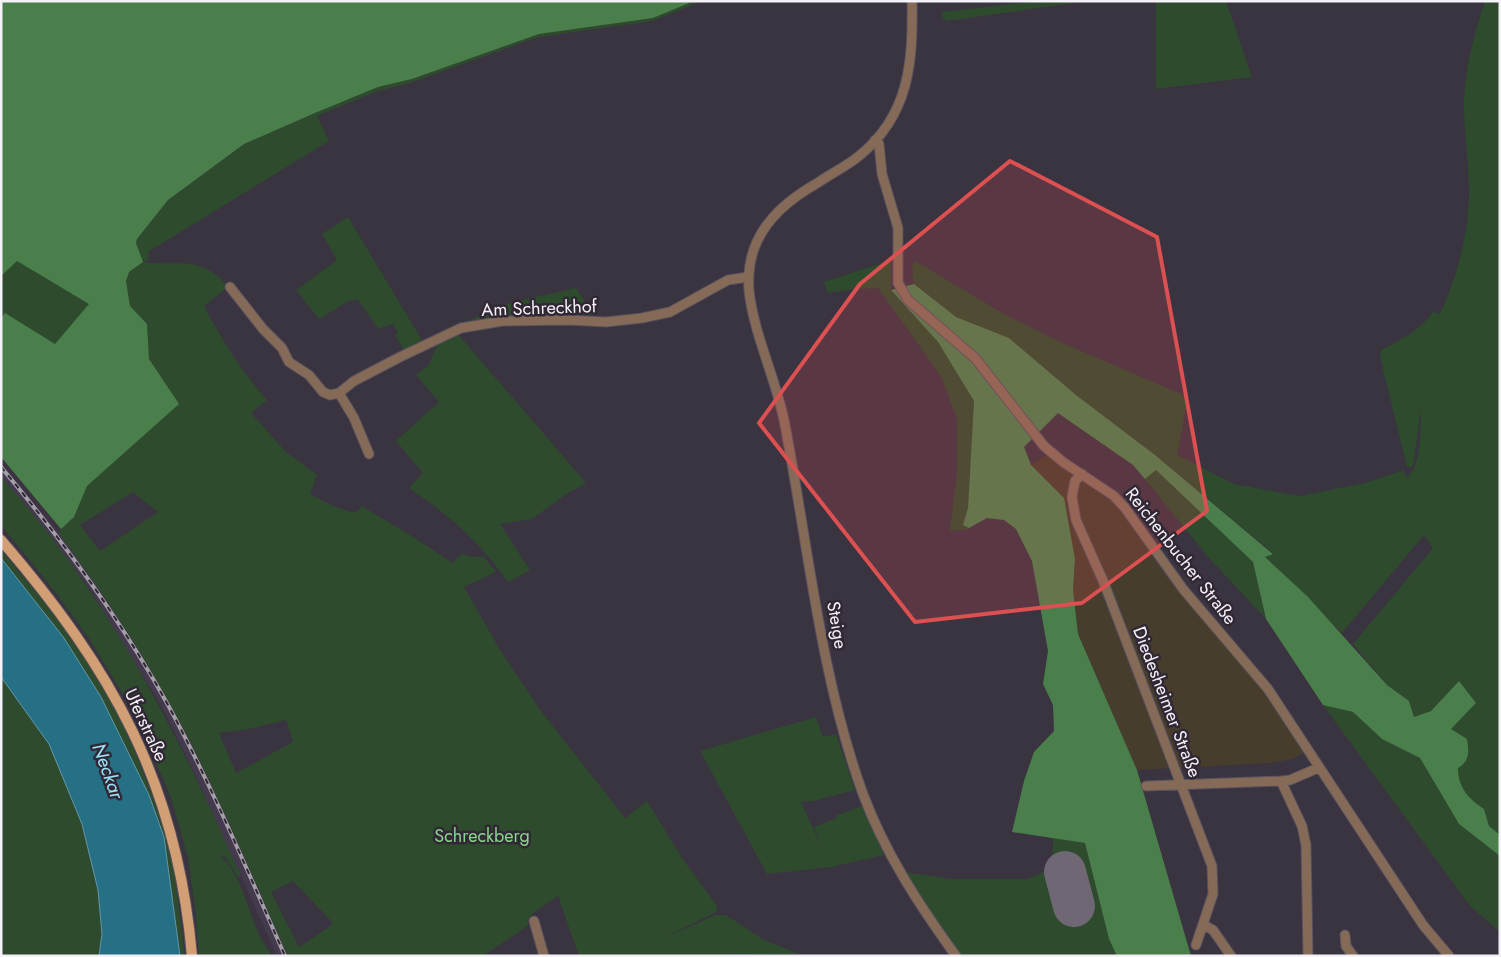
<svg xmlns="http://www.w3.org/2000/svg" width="1501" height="957" viewBox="0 0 1501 957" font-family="Jost,sans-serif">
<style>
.commercial{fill:#473d2c}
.built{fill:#443a4d}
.green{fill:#2e4b2e;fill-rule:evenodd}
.forest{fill:#4a7f4b}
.water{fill:#267086;stroke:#6497a8}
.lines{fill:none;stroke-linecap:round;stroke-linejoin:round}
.runway{stroke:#6f6874;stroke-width:42}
.minor-casing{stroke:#58515e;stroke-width:11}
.major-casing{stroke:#58515e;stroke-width:12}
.minor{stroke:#856b57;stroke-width:9}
.major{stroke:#d29e74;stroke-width:10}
.rail-casing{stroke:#a49ea8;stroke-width:4}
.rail{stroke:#302935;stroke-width:2;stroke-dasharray:5.5;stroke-linecap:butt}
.marked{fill:#dc5052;fill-opacity:0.2;stroke:#dc5052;stroke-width:4;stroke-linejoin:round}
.labels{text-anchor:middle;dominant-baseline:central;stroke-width:5;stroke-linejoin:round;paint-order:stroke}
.street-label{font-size:18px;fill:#f5f1f9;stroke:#302935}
.park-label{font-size:18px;fill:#8ad58a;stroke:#302935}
.water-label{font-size:19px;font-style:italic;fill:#9ee4fc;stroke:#302935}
</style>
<rect width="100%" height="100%" fill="#3a3340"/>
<!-- commercial -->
<path class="commercial" d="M1047,455L1112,502L1129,518L1264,691L1304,752L1293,759L1272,763L1137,770L1078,634L1073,590L1075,559L1043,479L1031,465Z"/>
<!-- built -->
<path class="built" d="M1,463L58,532L99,587L171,705L247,864L288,956H277L195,774L163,709L91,591L51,537L1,477Z"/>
<!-- green -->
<path class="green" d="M694,1H702L653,21L539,37L410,83L378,91L317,116L329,141L148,252L149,260L144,262C180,267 201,254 228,287L204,306C222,340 241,371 267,400L251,413L286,452L317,475L310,494L333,506L355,513L362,506C393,525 423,542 452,563L462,554L473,557L483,556L496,572L464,587L500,650L541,711L625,818L647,801L682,858L717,906V911L714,913L660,940L715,915H726L764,940L799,954L579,956L558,896L532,914L527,922L529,925L483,956H288C250,872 215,785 170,704C137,644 99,587 58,532L74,517L87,486L113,462L1,437V256L23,258L126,303L157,393L174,408L178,404L149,359L147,324L130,306L126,281L129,272L143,262L136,243L137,239L168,200L244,144L315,113L378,87L412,79L539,34L653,18ZM133,492L158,512L100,551L80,525ZM286,720L293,742L236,773L219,733L249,729ZM293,881L331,921L332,925L299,947L271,892Z
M1039,1H1088L947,21L943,18L941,12Z
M1156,1H1226L1252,77L1156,89Z
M1485,1H1500V835L1489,826L1484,809L1470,800L1458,781L1451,729L1476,703L1459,681L1431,711L1414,717L1409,701L1387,685L1353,644L1433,548L1424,535L1342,633L1264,557L1273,553L1155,455L1076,395L1009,338L956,317L914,284L912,268L915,261L1004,314L1058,341L1188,397L1177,455L1234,484L1300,496L1365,483L1404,470L1406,478C1423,467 1420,426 1421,407L1414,461L1412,467H1407L1380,357L1381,350C1401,340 1419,331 1433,312L1440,314C1458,275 1470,229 1469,185C1468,159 1464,132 1464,105C1464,70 1474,35 1485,1Z
M348,217L423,342L404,350L395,335L398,333L393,324L378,329L358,299L347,302L319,319L296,290L337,260L322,234Z
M891,260V290L938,342L974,401L968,508L963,524L969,528L967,530H950L957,473V418L941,376L878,288L854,289L828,293L824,282Z
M576,288L594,315L519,316L458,325L509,303Z
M457,333L586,483L565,495L532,519L500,524L530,570L508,582C479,542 450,515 409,488L423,473L396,441L439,402L416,375L428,366L437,346Z
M1156,470L1253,562L1266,619L1208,557L1145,479Z
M1,477C107,594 178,733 241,876L238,877L225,857L219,855C239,869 248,910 258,932C261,940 267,948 272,956H199L195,908L188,858L170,794L127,701L90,640L56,593L1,525Z
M1,550L62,623L107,693L127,731L166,830L175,876L185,956H180L164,837L101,697L64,638L1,558Z
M1,677L49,744L82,824L98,890L102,934L99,956H1Z
M1323,705L1353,712L1382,739L1420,758L1459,824L1500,856V932L1470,906Z
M816,717L823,737L836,734L855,790L813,801L801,802L821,846L814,827L836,818L835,816L862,806L884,855L831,867L767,874L700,751Z
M1053,838L1085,843L1109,939L1117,956H956L904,872L951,879H1028L1052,868Z"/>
<!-- forest -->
<path class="forest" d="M1,1H694L653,18L539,34L412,79L378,87L315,113L244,144L168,200L137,239L136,243L143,262L129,272L126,281L130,306L147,324L149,359L179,404L87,486L74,517L61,529L1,457V318L5,313L55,344L89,304L17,261L1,276Z
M914,284L956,317L1009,338L1076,395L1155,455L1273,554L1265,557L1308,597L1387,685L1409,701L1414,717L1431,711L1459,681L1476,703L1451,729L1467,739C1469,751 1470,761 1458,768C1458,788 1469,799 1484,809L1489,826L1500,835V856L1459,824L1420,758L1382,739L1353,712L1323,705L1266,619L1253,562L1156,470L1145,479L1133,465L1058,413L1024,447L1031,465L1064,498L1075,559L1073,590L1078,634L1137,770L1191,956H1117L1109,939L1085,843L1012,832L1024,781L1034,752L1054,731L1053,705L1043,684L1048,651L1032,561L1016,529L1004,520L987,518L969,528L963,525L968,508L974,401L938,342L891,290Z"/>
<!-- water -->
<path class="water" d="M1,558L64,638L101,697L149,795L164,837L180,956H99L102,934L98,890L82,824L49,744L1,677Z"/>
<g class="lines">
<!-- runway -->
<path class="runway" d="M1065,872L1074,906"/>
<defs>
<path id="minor" d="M912,1C913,61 910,115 859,156C847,166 832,173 819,182C791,198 765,218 754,249C749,263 748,277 749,291C754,334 775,377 784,420C808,543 820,676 863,794C885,853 919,905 956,956
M875,140L879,144L882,174L898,228V283L908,300L975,358L1044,446L1063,462L1114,496L1125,508L1183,589L1268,689L1423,925L1449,956
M230,287L263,329L282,348L289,362L309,375L323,392L330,395L339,393L354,381L400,357L461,328L503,321L567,320L606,322L642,318L670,312L728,280L748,277
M339,393L354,418L369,454
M1082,474L1075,481L1072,497L1076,520L1104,583L1212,866L1213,894L1196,945
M1281,781L1302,826L1306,845L1308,956
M1146,786L1281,781L1290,780L1318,768
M534,921L544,956
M1204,925L1213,930L1231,956
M1345,935L1346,946L1353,956"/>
<path id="major" d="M1,540C112,669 177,783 192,956"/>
</defs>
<!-- minor casing -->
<use href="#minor" class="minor-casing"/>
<!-- major casing -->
<use href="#major" class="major-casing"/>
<!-- minor -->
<use href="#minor" class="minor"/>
<!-- major -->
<use href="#major" class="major"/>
<defs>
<path id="rail" d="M1,467C64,542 121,620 168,705C212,786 248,872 285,956"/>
</defs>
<!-- rail casing -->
<use href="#rail" class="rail-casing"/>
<!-- rail -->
<use href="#rail" class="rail"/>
</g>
<!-- marked area -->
<path class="marked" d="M1010,161L1157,237L1207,511L1082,603L915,622L759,423L860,284Z"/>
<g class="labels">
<!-- street labels -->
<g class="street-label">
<text transform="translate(539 308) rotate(-2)">Am Schreckhof</text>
<text transform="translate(1181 556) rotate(52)">Reichenbucher Straße</text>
<text transform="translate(837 625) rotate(80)">Steige</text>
<text transform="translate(1167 702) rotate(69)">Diedesheimer Straße</text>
<text transform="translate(146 725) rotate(65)">Uferstraße</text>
</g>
<!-- park labels -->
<g class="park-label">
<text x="482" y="836">Schreckberg</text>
</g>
<!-- water labels -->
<g class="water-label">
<text transform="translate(108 771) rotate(70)">Neckar</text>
</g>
</g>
<!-- border -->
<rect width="1501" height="957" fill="none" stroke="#f5f1f9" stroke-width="5"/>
</svg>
